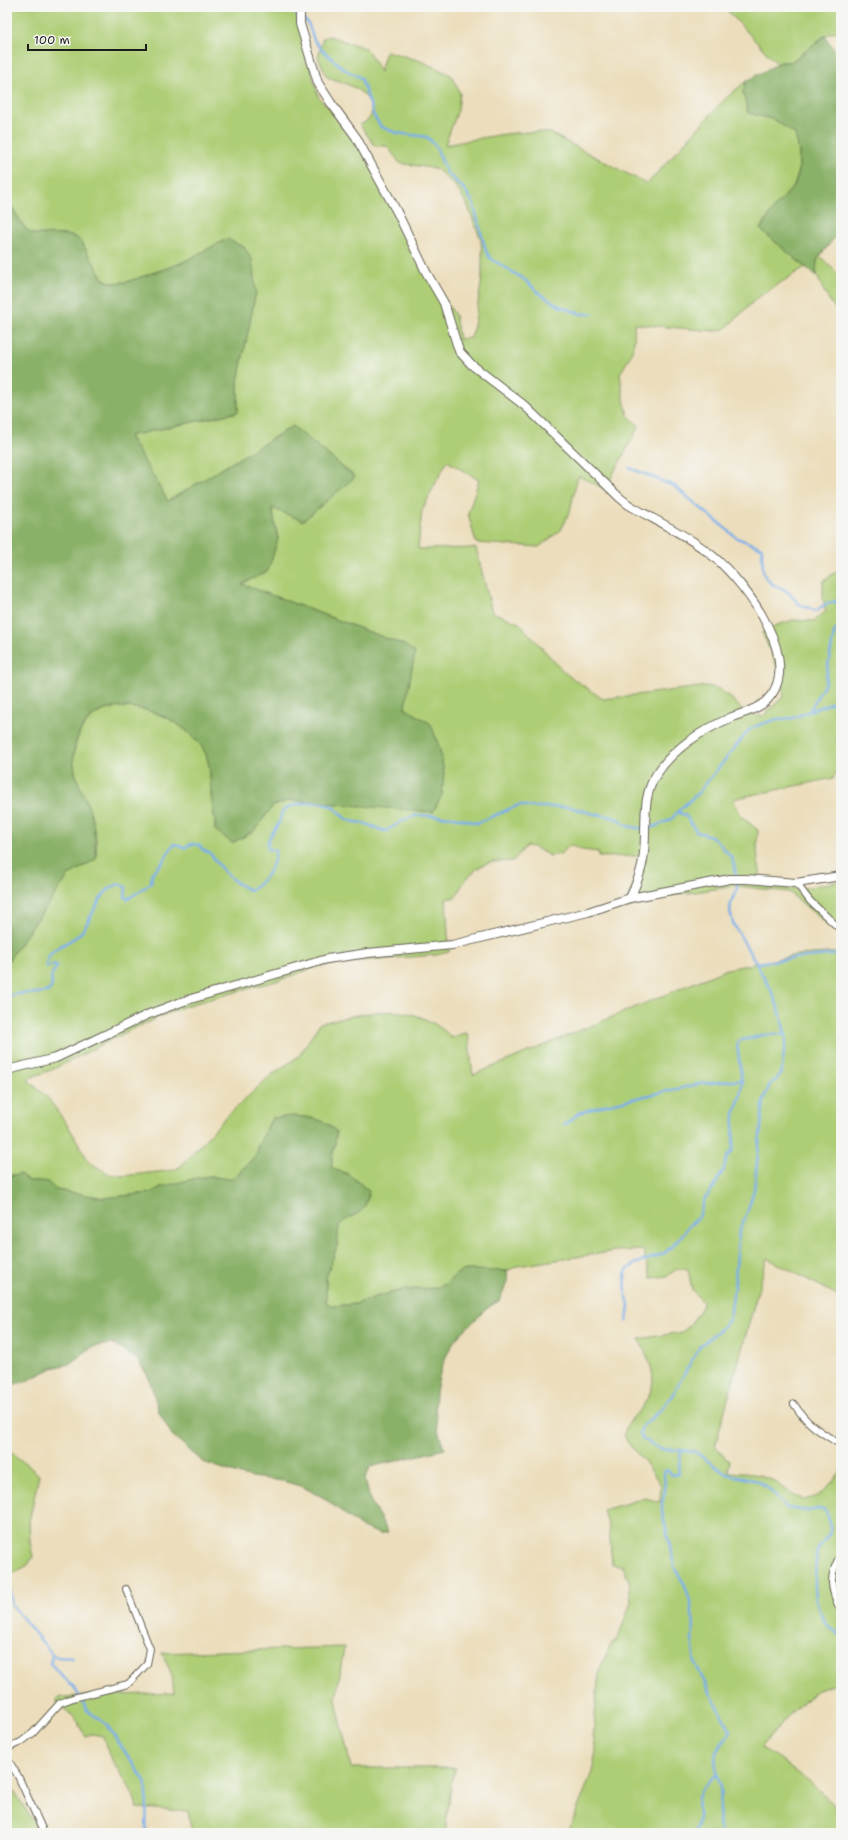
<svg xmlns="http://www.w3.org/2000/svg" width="848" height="1840" viewBox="0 0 848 1840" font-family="'Shantell Sans',sans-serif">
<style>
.green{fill:#aece76;stroke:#657549}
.forest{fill:#8ab167;stroke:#536642}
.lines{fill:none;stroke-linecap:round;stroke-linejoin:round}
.stream{stroke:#7aafe8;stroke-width:2.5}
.minor-casing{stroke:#656054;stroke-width:8}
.tertiary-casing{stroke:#656054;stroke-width:10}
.minor{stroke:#fff;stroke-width:6}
.tertiary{stroke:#fff;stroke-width:8}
</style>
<rect width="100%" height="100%" fill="#f6f6f2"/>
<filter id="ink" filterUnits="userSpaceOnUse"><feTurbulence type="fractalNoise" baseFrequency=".025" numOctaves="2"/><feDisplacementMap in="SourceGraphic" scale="8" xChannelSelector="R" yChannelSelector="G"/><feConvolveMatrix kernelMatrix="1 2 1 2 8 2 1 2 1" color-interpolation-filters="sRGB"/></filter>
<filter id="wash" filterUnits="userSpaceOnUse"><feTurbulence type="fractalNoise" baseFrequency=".012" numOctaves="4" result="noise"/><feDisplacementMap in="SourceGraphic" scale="16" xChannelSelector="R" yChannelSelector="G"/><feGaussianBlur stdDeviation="0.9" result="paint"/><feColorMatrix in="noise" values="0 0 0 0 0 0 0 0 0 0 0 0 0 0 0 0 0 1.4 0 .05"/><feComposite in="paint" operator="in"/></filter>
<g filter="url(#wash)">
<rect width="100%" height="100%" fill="#ecdebc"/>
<!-- green -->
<path class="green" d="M7,7H303L299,16L310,67L319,98L339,118L357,142L434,284L455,315L459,339L471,338L475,321L482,278V254L481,240L467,204L456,187L437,169L400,163L387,146H375L360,125C367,121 373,118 371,109C368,89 344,83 327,77L318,57L323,38L329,36L365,48L369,52L380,72L386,51L421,61L451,75L460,93L458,110L445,145C479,139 515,129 550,133L647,184L723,101L746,81L743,92L748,113L775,120L795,134L799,152V171L794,186L775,207L760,229L805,267L757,298L725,329L714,331L634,324C636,345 632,356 620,373L623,396L628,415L639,426L605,489L578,476L570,511L561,530L539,547L476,543L468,513L479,480L447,461L422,510L418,549L476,548L492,612L519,623L565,673L603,699L708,686L719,689L731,698L745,713L763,716L784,696L781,676L762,632L777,625L793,620L814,621L826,611L823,599V582L834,573H841V764L833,778L733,799L742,817L758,830C756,849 757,866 764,884L799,889L841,881V938L838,933L789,892L736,886L688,893L650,896L652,901L624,909L631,891L640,856L599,857L598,852L582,850L570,845L560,854L550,856L534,847L526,846L513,861C506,862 495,861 488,863C473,868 462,883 456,897L446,899L449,952L436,955L346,962L316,967L283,979L185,1006L130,1030L54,1069L29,1078V1081L48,1098L69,1127L89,1162L109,1174L123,1176L174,1170L181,1166L224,1119L270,1076L299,1056L320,1023C356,1016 394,1002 429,1021C438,1026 445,1030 451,1038L464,1033L468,1034L473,1075L727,969L797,955L841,952V1297L767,1258L715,1446L726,1459L730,1460L728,1472C742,1473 755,1473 768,1478C776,1481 783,1489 791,1494C815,1508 827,1488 841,1471V1677L833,1685L816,1691L787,1717L761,1748L779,1758L822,1792L841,1815V1833H568L592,1772L596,1751L593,1736L599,1671L610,1646L617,1640L631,1602L629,1581L623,1566L612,1565L609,1526L603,1510L645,1498L660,1502L661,1485L645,1462L631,1447L624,1435C628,1418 632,1420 641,1408C662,1381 651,1365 639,1339L682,1332L689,1326L702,1307L703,1302L692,1290L688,1269H677L667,1276L651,1278L643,1250L616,1251L517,1266L507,1271L467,1270L459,1272L445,1284L437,1288L403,1290L378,1296L356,1304L332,1306L326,1302V1278L337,1246L339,1225C355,1210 364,1219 369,1191L348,1174L332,1169C330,1156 337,1144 336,1131C318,1114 296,1116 272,1118L258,1146L257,1154L234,1178L228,1179L210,1176L161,1187L150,1193L104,1198L56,1190L48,1182L29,1181L20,1174L7,1176V962L69,875L96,859C96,852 97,844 96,838C92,812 70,777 74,753C84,681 172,705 202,747C213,763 209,785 212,803C213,813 216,820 215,830L253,832L273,806L290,800L433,811L431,724L405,708L404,645L242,584L278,539L272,508L293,426L168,501L129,436L238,412V381L256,292L227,239L181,263L127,282L113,283L103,279L82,243L76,237L66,235L33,234L25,228L7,200Z
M724,7H841V29L824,36L791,62H781L777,64Z
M820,256L841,277V318C832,303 807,273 820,256Z
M7,1450L25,1463L39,1475L29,1522L30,1542L33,1557L28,1565L7,1577Z
M344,1647L336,1700L351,1768H456L452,1778L445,1833H192L188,1811L137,1808C133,1788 120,1774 110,1757C107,1751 105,1743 103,1736L92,1734L85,1736L75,1718L55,1701L60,1697L174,1693L172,1675L162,1653Z
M7,1779L40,1833H7Z"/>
<!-- forest -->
<path class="forest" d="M825,36L841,60V229L817,260L816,276L760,229L775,207L794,186L799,171V152L795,134L775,120L748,113L743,92L746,81L781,62H791Z
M7,200L25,228L33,234L66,235L76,237L82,243L103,279L113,283L127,282L181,263L227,239L244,247L252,260L256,292L238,381V412L129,436L168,501L293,426L355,477L303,521L272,508L278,539L268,571L242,584L404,645L415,652L405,708L431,724L440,749L444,773L442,795L433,812L290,800L273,806L253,832L232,843L215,830C216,820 213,813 212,803C209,785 213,763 202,747C172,705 83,681 74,753C71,776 85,793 91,814C95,829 95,843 96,859L69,875L7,962Z
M294,1116C312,1118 322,1118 336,1131C337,1144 330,1156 332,1169L348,1174L369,1191C364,1220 356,1210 339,1225L337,1246L326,1278V1302L332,1306L356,1304L378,1296L403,1290L437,1288L445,1284L459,1272L467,1270L507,1271L508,1280L499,1301C488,1306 481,1314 473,1322C466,1329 456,1337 452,1345C434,1376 429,1416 445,1449L370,1467L365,1479L370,1500L388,1532L380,1534L360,1526L324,1498L303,1487L283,1481L244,1476L203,1462L172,1435L159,1412L149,1378L138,1360L115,1345L110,1344L92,1347L69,1364L52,1368L27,1381L7,1386V1176L20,1174L29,1181H43L48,1182L56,1190L104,1198L150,1193L161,1187L197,1178L210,1176L228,1179L234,1178L257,1154L258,1146L272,1118Z"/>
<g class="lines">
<!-- stream -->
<path class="stream" d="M289,7L298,16
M302,18L308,23L314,40L322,50L344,69L361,78L374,116L381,127L397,133L427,137L435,145L447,173L464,189L473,203L486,251L490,258L525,280L539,293L559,306L581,314H593
M630,468L674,486L737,538L762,548L763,571L766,578L772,584L787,591L799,604L816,611L824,605L836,601L841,609
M810,710L825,683L834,633L841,623
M677,812L685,815L697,832L711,836L716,840L732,858L735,869L737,889L731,902L730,911L733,923L771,990L780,1012L786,1039L781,1074L777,1079L770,1084L764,1099L754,1190L747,1213L739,1231L735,1279L730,1318L725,1325L700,1346L673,1394L660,1411L642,1426L640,1434L643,1439L660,1449L694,1451L726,1474L758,1481L769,1489L787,1508L808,1511L818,1509L825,1510C830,1520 834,1531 825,1540C822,1544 819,1546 817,1550C815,1574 811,1603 826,1624C830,1629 837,1631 841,1636
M757,963L795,958L841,954
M7,997C20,990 34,996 49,991L52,985L51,976L57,966L54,964L49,967H46C48,943 72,946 83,930C93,916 101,886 121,884L126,887L125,897L128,899L151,883L152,873L162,863L174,844L184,848L191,844L199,845L203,850L211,854C219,868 234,884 250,890C262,886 277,863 275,850L268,849C265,839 274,832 278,824C281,821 280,816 282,813C290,801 323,800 334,808C339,811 342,817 348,820C353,822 358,822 363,823C371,825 378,830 386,831L404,820L417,815L454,817L477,823L519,805L532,807H570L590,813L612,817L620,820L627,826L643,829L651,828L672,819L677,812L699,792L749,730L756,726L777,719L793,718L841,699
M564,1125L579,1113L605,1105L699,1084L742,1080
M627,1322L629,1305L626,1295L625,1274L627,1270L635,1264L665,1253L678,1240L689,1226L699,1217L704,1200L713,1188L723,1171L727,1158L733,1150L734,1114L740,1097L742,1083L737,1043L741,1040L752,1038L762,1035L786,1034
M681,1451L678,1474L672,1475L667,1470L664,1472L665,1491L662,1503V1511L675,1569L685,1585L690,1601L694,1625L692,1639L695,1664L730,1730C729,1739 719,1744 716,1753C713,1763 719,1776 720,1787C723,1802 716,1818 721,1833
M7,1576L12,1605L52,1654L57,1657L72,1658
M52,1654L51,1663L55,1669L74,1687L87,1710L106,1724L145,1781L147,1793L146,1833
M694,1833C702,1823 696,1810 698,1799C700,1788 710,1780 718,1774"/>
</g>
</g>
<g filter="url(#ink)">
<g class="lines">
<defs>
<path id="minor" d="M796,883L810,901L841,930
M794,1404C807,1425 821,1432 841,1445
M841,1554C828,1576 830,1590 841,1611
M7,1748L21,1742L33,1733L60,1703L73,1698L128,1684L147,1664L150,1649L126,1589
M7,1758L18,1776L44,1833"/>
<path id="tertiary" d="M630,898L730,879H746L796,883L841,876
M7,1070L56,1058L149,1014L184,1001L327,959L368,953L452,945L588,912L630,898C637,883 643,868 644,852C647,826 641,798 656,775C674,747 703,730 732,717C743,713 756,710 765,702C807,664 746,584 714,557C689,536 658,522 629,505L620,498L525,406L472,365L459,351L444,303L426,272L397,212L356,137L331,103L318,83L300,24V7"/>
</defs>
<!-- minor casing -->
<use href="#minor" class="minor-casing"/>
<!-- tertiary casing -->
<use href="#tertiary" class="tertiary-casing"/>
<!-- minor -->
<use href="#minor" class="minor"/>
<!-- tertiary -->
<use href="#tertiary" class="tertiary"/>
</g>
</g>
<!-- margin -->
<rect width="848" height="1840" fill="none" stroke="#f6f6f2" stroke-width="24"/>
<!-- scale -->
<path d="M28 44v6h118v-6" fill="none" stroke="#1c1c1c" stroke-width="2"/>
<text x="34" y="44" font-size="12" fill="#1c1c1c" stroke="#f6f6f2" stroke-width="3" paint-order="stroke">100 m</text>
</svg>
